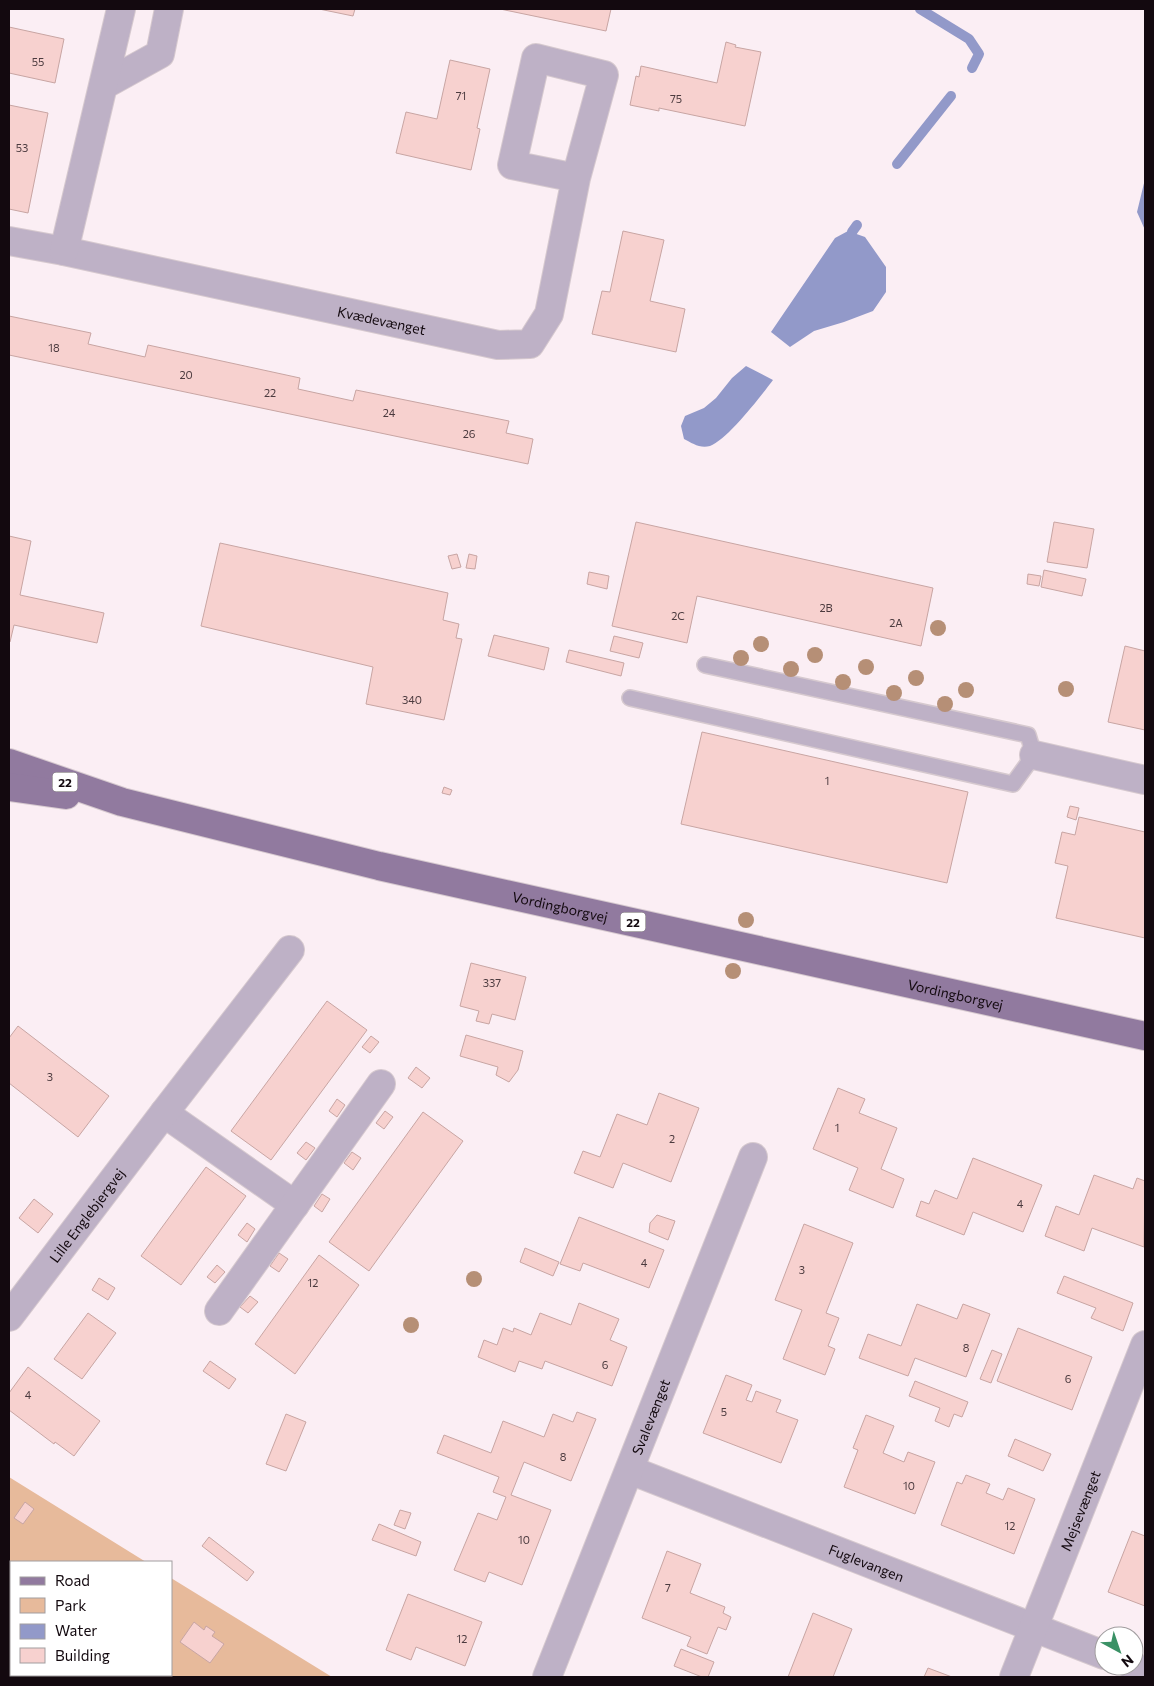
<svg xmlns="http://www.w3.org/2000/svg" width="1154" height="1686" viewBox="0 0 1154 1686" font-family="Commissioner,sans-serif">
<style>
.green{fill:#e7ba9b}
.water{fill:#9299c9}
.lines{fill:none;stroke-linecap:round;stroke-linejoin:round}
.stream{stroke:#9299c9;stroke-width:10}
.building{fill:#f7d1cf;stroke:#c8a5a3}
.lane-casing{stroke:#d6c9cf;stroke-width:18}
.street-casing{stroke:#d6c9cf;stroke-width:30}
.primary-casing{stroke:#d6c9cf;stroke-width:30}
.lane{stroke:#beb1c6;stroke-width:15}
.street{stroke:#beb1c6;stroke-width:28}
.primary{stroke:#917a9f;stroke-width:28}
.tree{fill:#b68f76}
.labels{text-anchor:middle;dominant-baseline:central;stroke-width:5;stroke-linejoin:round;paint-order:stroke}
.number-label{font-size:11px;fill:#4c3b3f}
.shield{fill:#fff;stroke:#5a5357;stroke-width:1}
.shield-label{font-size:12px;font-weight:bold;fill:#13090f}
.street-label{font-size:14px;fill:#13090f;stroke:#fff}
</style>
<rect width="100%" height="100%" fill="#fbeef4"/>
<!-- green -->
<path class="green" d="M9,1477L146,1562H11V1675H171V1578L332,1677H9Z"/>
<!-- water -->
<path class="water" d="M1145,179V230L1137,212Z
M848,231L865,237L886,267V292L873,311L844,322L814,331L790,347L771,332L835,238Z
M746,366L773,380C761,396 727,440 710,446C700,449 692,443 684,439L681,426L685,416L704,408L716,398L732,378Z"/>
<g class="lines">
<!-- stream -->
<path class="stream" d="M920,9L969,39L979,54L972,68
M897,164L951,96
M852,232L857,225"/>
</g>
<!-- building -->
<path class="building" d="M319,9H355L353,16Z
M500,9H611L606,31Z
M9,27L64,39L55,83L9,73Z
M726,42L736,45L735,47L761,52L745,126L659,108V111L630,105L636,76L639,77L641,66L717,83Z
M450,60L490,69L477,128L480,129L471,170L396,153L406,112L437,119Z
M9,105L48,113L28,213L9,209Z
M623,231L664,240L650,301L685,309L676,352L592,334L602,291L610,292Z
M9,316L91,333L88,344L145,357L148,345L300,378L298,389L353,401L356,390L509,421L506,433L533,439L528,464L9,355Z
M636,522L933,588L921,646L697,596L687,643L612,626Z
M1054,522L1094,529L1087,568L1047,562Z
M9,536L31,541L20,595L104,613L97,643L14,625L10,642H9Z
M220,543L448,593L443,620L459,624L456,638L462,639L444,720L366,704L373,667L201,626Z
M457,554L461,567L452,569L448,556Z
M469,554L477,556L475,569L466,568Z
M1044,570L1086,579L1082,596L1041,587Z
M589,572L609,576L607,589L587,584Z
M1028,574L1041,576L1039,586L1027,584Z
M494,635L549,648L544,670L488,656Z
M614,636L643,643L639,658L610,651Z
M1125,646L1145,651V730L1108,722Z
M569,650L624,663L621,676L566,662Z
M702,732L968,792L947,883L681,824Z
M444,787L452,790L450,795L442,793Z
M1070,806L1079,808L1076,820L1067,817Z
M1079,817L1145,832V938L1056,918L1068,866L1055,863L1062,832L1075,835Z
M471,963L526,977L515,1020L492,1014L489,1024L476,1021L479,1011L460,1006Z
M327,1001L367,1030L271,1160L231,1131Z
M18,1026L109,1096L78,1137L9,1083V1038Z
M466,1035L523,1051L518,1070L509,1082L496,1075L498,1067L460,1056Z
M371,1036L379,1042L370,1053L362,1047Z
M416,1067L430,1078L422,1088L408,1078Z
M838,1088L865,1099L859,1113L897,1128L881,1169L904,1179L893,1208L849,1190L858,1168L813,1149Z
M659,1093L699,1108L671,1182L623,1163L613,1188L574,1173L583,1151L600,1157L617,1114L647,1125Z
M337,1099L345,1105L337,1117L329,1111Z
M385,1111L393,1117L384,1129L376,1123Z
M423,1112L463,1141L369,1271L329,1242Z
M306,1142L315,1148L306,1160L297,1153Z
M352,1152L361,1158L353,1170L344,1163Z
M973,1158L1042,1185L1023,1232L973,1212L964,1235L916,1216L921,1201L929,1204L935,1190L957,1199Z
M206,1167L246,1196L181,1285L141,1256Z
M1094,1175L1133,1189L1137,1178L1145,1181L1144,1247L1092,1228L1084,1251L1045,1236L1056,1206L1079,1215Z
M322,1194L330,1199L322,1212L314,1206Z
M34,1199L53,1214L38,1233L19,1218Z
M657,1215L675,1221L668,1240L649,1232L650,1223Z
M579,1217L664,1250L649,1288L583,1263L580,1271L560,1264Z
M247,1223L255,1229L247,1242L238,1235Z
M804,1224L853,1243L826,1313L839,1318L828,1346L835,1349L825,1375L783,1359L802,1310L775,1300Z
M525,1248L559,1262L553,1276L520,1262Z
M279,1253L288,1259L279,1272L270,1266Z
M319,1255L359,1285L295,1374L255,1344Z
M217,1265L225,1272L215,1283L207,1277Z
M1064,1276L1133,1303L1123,1331L1091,1318L1096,1308L1057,1293Z
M99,1278L115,1288L108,1300L92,1290Z
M250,1296L258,1302L248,1313L240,1307Z
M579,1303L619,1319L610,1340L627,1347L612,1386L545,1361L542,1369L519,1361L515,1372L478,1357L484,1340L497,1345L503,1328L513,1332L514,1328L531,1335L540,1313L571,1325Z
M917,1304L957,1319L963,1304L990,1314L966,1377L915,1358L908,1376L859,1358L868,1334L901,1346Z
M88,1313L116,1333L82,1379L54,1359Z
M1018,1328L1092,1357L1072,1410L997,1381Z
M992,1350L1002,1354L991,1383L980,1379Z
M210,1361L236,1379L229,1389L203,1371Z
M28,1367L100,1421L74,1456L55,1442L54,1444L9,1410V1393Z
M726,1375L752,1385L746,1400L752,1402L756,1391L781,1400L776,1412L798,1420L781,1463L703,1433Z
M915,1381L968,1402L962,1417L954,1414L949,1427L935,1421L940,1408L909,1396Z
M577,1412L596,1419L571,1481L524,1462L511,1495L551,1510L522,1585L489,1572L485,1582L454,1570L478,1513L497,1520L506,1497L493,1492L499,1477L437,1453L444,1435L491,1453L503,1421L544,1437L553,1414L573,1422Z
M286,1414L306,1422L286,1471L266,1464Z
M866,1415L894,1426L883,1453L904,1462L908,1452L935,1462L915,1514L844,1487L858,1450L853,1448Z
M1015,1439L1051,1454L1043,1471L1008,1456Z
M966,1475L990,1484L986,1493L1003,1500L1008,1488L1035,1499L1014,1554L941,1525L957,1482L962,1484Z
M25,1502L34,1509L23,1524L14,1518Z
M400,1510L411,1513L405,1529L394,1525Z
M379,1524L421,1542L416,1556L372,1540Z
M1132,1531L1145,1536V1606L1108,1592Z
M209,1537L254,1572L247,1581L202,1546Z
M667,1551L701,1564L690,1593L725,1607L723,1613L731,1617L726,1630L718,1627L707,1654L687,1646L691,1637L642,1618Z
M408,1594L482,1622L465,1666L416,1647L411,1660L386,1650Z
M813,1613L852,1629L833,1677H788Z
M194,1622L204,1630L206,1626L215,1632L212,1636L224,1644L210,1663L180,1642Z
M681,1649L714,1662L708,1677H702L674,1666Z
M928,1668L952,1677H924Z"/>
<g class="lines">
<defs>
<path id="lane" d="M630,698L1013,784L1034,755L1028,735L705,665"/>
<g id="street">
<path d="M104,85L160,54L169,9"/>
<path id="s1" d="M9,241L64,251L498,345L530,344L549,314L576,178L604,75L536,58L512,165L576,178"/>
<path d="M64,251L121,9"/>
<path d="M1034,755L1145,780"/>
<path d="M164,1113L295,1205"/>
<path d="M219,1311L381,1084"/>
<path id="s2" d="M9,1317L164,1113L290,950"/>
<path id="s3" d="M630,1470L1104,1655"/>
<path d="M9,1604L11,1606"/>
<path d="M1132,1666L1145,1671"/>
<path d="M110,1675L113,1677"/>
<path id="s4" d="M547,1677L753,1157"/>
<path id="s5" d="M1014,1677L1145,1345"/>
</g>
<g id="primary">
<path id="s6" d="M9,763L122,802L379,866L1145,1036"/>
<path d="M9,787L66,795"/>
</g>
</defs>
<!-- lane casing -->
<use href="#lane" class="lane-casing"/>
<!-- street casing -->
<use href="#street" class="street-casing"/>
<!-- primary casing -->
<use href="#primary" class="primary-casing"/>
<!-- lane -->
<use href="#lane" class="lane"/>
<!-- street -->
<use href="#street" class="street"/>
<!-- primary -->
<use href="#primary" class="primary"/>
</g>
<!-- trees -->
<g class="tree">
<circle cx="938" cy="628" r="8"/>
<circle cx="761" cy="644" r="8"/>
<circle cx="815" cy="655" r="8"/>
<circle cx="741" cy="658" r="8"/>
<circle cx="866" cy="667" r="8"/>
<circle cx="791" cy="669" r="8"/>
<circle cx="916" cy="678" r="8"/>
<circle cx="843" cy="682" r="8"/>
<circle cx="1066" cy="689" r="8"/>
<circle cx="966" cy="690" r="8"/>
<circle cx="894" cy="693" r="8"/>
<circle cx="945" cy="704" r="8"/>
<circle cx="746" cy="920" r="8"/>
<circle cx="733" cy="971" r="8"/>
<circle cx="474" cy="1279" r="8"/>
<circle cx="411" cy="1325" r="8"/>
</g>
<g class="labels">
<!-- number labels -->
<g class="number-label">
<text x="38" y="61">55</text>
<text x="461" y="95">71</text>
<text x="676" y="98">75</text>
<text x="22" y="147">53</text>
<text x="54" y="347">18</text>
<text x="186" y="374">20</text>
<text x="270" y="392">22</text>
<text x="389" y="412">24</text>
<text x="469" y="433">26</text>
<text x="826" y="607">2B</text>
<text x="678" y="615">2C</text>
<text x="896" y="622">2A</text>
<text x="412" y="699">340</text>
<text x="827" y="780">1</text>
<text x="492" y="982">337</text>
<text x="50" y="1076">3</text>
<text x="837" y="1127">1</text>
<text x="672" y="1138">2</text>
<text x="1020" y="1203">4</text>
<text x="644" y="1262">4</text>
<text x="802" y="1269">3</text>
<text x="313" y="1282">12</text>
<text x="966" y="1347">8</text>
<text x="605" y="1364">6</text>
<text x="1068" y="1378">6</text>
<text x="28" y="1394">4</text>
<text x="724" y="1411">5</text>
<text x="563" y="1456">8</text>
<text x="909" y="1485">10</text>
<text x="1010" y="1525">12</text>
<text x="524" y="1539">10</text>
<text x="668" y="1587">7</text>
<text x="462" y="1638">12</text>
</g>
<!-- shield labels -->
<g class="shield">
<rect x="52.5" y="772.5" width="25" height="19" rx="4"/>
<rect x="620.5" y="912.5" width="25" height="19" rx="4"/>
</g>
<g class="shield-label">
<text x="65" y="782">22</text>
<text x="633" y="922">22</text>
</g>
<!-- street labels -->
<g class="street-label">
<text stroke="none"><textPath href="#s1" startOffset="381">Kvædevænget</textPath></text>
<text stroke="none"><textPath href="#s6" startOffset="570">Vordingborgvej</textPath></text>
<text stroke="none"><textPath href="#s6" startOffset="975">Vordingborgvej</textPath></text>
<text stroke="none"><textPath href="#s2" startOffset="128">Lille Englebjergvej</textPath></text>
<text stroke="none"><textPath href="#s4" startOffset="280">Svalevænget</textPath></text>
<text stroke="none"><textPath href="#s5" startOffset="179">Mejsevænget</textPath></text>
<text stroke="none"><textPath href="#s3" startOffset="254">Fuglevangen</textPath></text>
</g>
</g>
<!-- border -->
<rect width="1154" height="1686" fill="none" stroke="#13090f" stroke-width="20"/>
<!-- legend -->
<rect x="10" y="1561" width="162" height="115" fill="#ffffff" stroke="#a19d9f"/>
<rect x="20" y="1577" width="25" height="8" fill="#917a9f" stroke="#a19d9f"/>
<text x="55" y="1586" font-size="15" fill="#13090f">Road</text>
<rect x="20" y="1598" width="25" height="15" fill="#e7ba9b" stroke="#a19d9f"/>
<text x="55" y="1611" font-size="15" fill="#13090f">Park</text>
<rect x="20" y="1624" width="25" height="15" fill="#9299c9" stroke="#a19d9f"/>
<text x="55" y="1636" font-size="15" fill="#13090f">Water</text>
<rect x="20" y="1648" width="25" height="15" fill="#f7d1cf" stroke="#a19d9f"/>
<text x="55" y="1661" font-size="15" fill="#13090f">Building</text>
<!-- north arrow -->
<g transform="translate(1119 1651) rotate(140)"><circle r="24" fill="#ffffff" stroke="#a19d9f"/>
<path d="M0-4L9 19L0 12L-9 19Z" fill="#3a9165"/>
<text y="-8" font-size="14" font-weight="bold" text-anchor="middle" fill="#13090f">N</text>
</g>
</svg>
